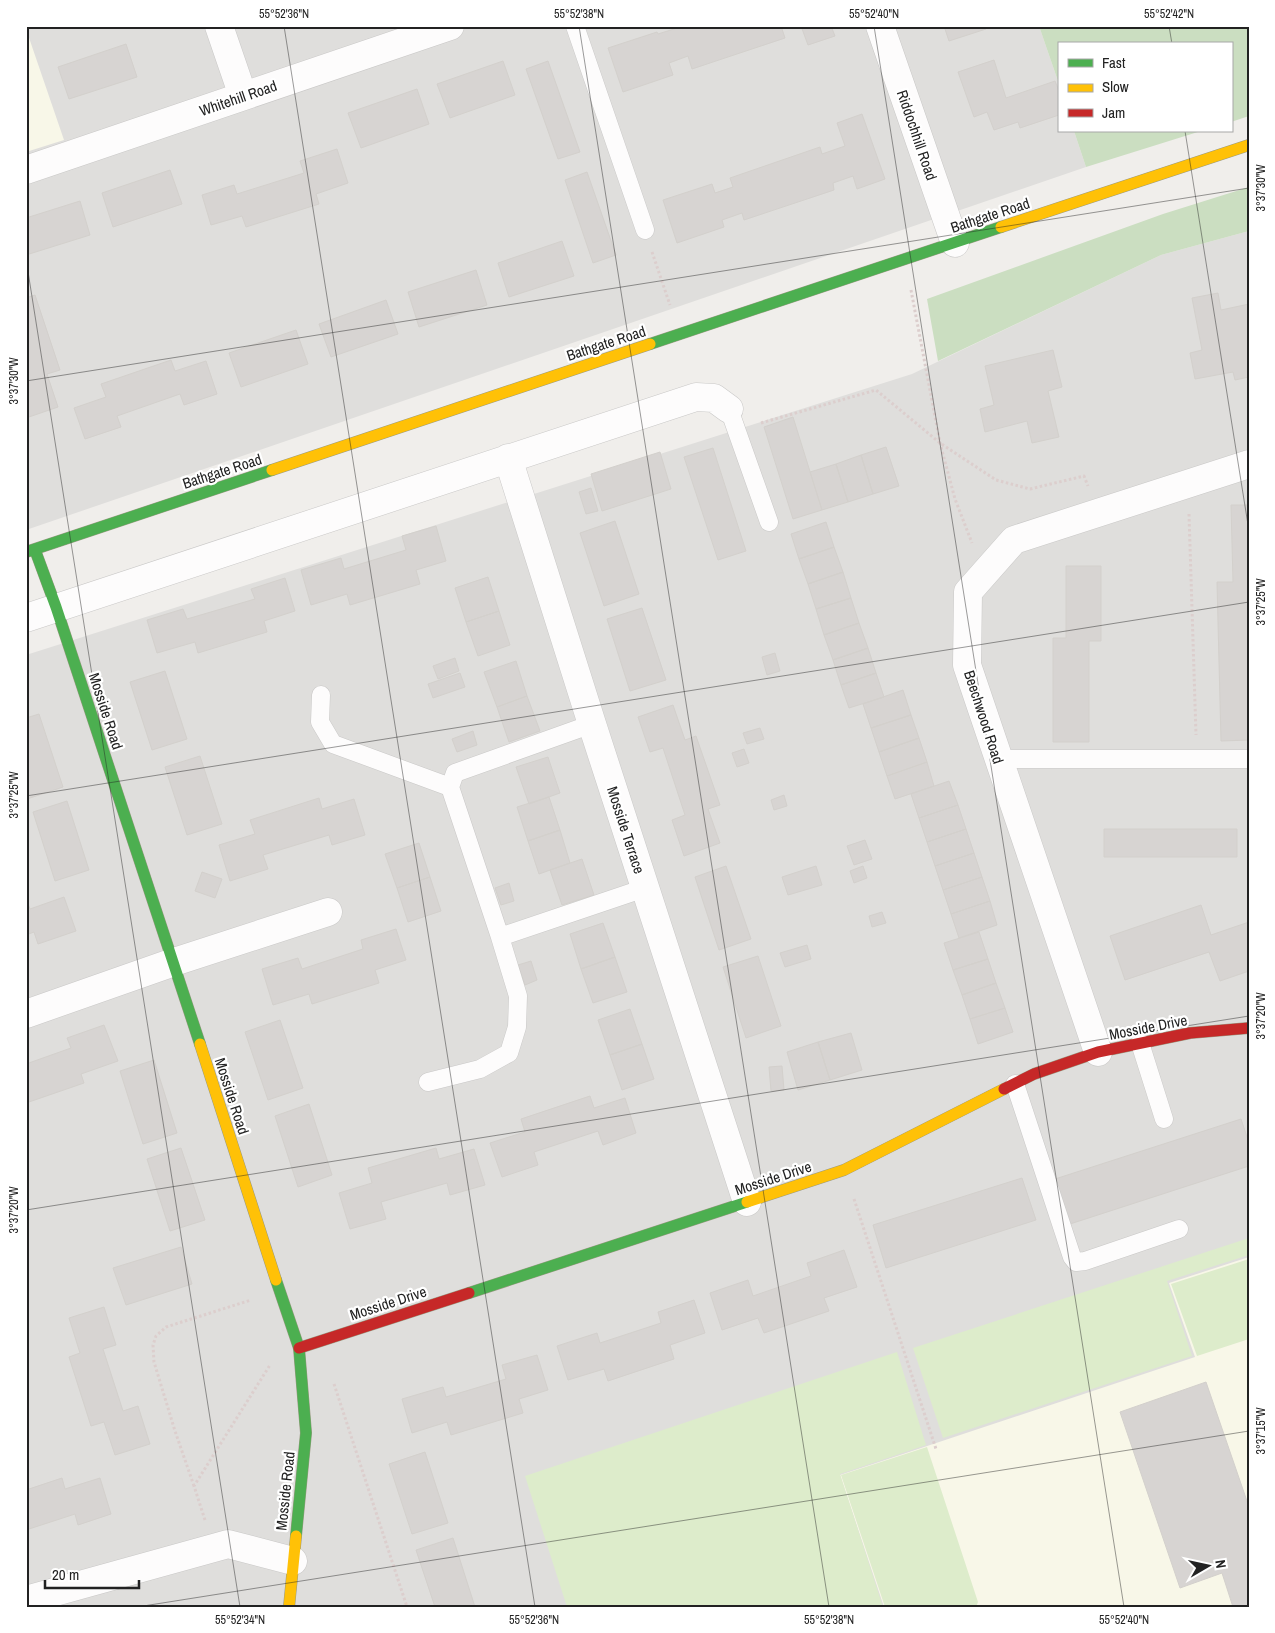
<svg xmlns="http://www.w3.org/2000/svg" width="1275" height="1633" viewBox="0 0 1275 1633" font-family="'Archivo Narrow',sans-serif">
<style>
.residential{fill:#dfdedc}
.education{fill:#f8f7e8}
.grass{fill:#ddeccb}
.forest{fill:#cbdec1}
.building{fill:#d7d4d2;stroke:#d3d0cc}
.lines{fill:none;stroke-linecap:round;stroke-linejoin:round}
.lane-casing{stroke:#c9c8c7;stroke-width:19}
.street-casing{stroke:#c9c8c7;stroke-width:29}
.fast-casing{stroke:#999a82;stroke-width:12}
.slow-casing{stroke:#999a82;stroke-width:12}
.jam-casing{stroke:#999a82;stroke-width:12}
.path{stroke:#dccecd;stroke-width:3;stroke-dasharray:2.5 2.5;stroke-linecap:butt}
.lane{stroke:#fdfcfc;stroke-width:18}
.street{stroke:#fdfcfc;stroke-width:28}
.fast{stroke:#4caf50;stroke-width:11}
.slow{stroke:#ffc107;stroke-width:11}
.jam{stroke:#c62828;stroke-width:11}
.ticks{fill:none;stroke:#222;stroke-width:1;stroke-opacity:0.45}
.labels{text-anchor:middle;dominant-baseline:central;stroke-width:4.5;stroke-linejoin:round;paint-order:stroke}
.street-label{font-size:15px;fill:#222;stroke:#fff}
.neatline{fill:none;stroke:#222;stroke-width:2}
.ticks-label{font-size:12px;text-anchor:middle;fill:#222}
</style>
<rect width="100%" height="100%" fill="#f0eeeb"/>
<!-- residential -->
<path class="residential" d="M26,26H1039L1059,84V131H1074L1086,167L26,530Z
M1249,231V1607H26V655L912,374L1161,255Z"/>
<!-- education -->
<path class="education" d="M26,29L64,140L26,152Z
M1249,1257V1607H884L840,1475L1195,1357L1169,1283Z"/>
<!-- grass -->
<path class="grass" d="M1249,1238V1255L1167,1281L1192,1356L943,1438L913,1348Z
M1249,1259V1339L1197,1356L1171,1284Z
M897,1352L926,1445L840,1474L883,1607H567L525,1476Z
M927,1447L978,1602L976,1607H885L841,1475Z"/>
<!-- forest -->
<path class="forest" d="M1039,26H1249V116L1231,122V44H1059V84Z
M1074,131H1201L1086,167Z
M1249,187V231L1161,255L938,361L927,299L1163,214Z"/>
<!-- building -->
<path class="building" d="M676,26H781L785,38L692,69L688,56L669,63L673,75L623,92L608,48L657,32L658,34L677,28Z
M801,26H831L835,36L808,45Z
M944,26H985L986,29L949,41Z
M126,44L137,77L69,99L58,67Z
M994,60L1006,98L1055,81L1059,91V115L1020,128L1018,122L994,130L987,112L974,117L958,72Z
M503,61L515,95L450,118L437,84Z
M548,61L580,152L558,159L526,69Z
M417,89L429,124L361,148L348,113Z
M862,114L885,179L857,189L853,176L833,183L834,190L744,220L742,213L722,220L724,227L677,243L663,200L712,184L715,193L733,187L730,178L820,147L822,154L845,146L837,123Z
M337,149L348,183L316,194L319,204L246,227L242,216L211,225L202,195L234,185L237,194L304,173L300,161Z
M170,170L182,204L113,227L102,193Z
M587,172L616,255L593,263L565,180Z
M80,201L90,235L26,255V218Z
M562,241L574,276L509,297L498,263Z
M476,270L487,305L419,327L408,292Z
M1218,293L1221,310L1249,304V377L1235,380L1233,372L1195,379L1190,353L1202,350L1192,298Z
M35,295L60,370L47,374L58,407L26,418V298Z
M386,300L398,334L331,357L319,324Z
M296,330L308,364L241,387L229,353Z
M1053,350L1062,387L1048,391L1059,437L1032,443L1027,421L985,432L980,409L994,405L985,366Z
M171,360L175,371L206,361L217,394L184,405L180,394L117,416L121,427L85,439L74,408L106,397L101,384Z
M793,417L822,510L793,519L764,427Z
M886,447L899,486L873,494L861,455Z
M713,448L746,551L718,560L684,457Z
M660,452L671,489L602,511L591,474Z
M861,455L873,494L848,502L836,464Z
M836,464L848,502L822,510L810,472Z
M591,488L598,511L586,514L579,492Z
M1231,505H1249V740L1221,741L1217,582H1233Z
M615,521L639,594L604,606L580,533Z
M826,522L834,547L799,559L791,534Z
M436,526L446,561L416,570L420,584L350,605L347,594L311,605L301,570L341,558L344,569L406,550L402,536Z
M834,547L843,572L808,584L799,559Z
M1066,566H1101V641H1089V742H1053V638H1066Z
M843,572L851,598L816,609L808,584Z
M488,577L499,611L466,622L455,588Z
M285,578L295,611L264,621L267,632L198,653L195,642L157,653L147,620L183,609L187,619L255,599L251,589Z
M851,598L859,623L824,635L816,609Z
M642,608L666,680L630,691L607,619Z
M499,611L510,645L478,656L466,622Z
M859,623L868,648L833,660L824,635Z
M868,648L876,673L841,685L833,660Z
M775,653L780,671L767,675L762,657Z
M455,658L459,671L438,679L433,666Z
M516,661L527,696L497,707L484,672Z
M165,671L187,739L152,750L130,682Z
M460,673L465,687L433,698L428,684Z
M876,673L884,697L849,708L841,685Z
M903,690L911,715L871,728L863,704Z
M527,696L540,731L509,742L497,707Z
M673,705L685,740L696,736L720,805L708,809L720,843L684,856L672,820L685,815L663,748L650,752L638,717Z
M39,714L63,787L27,799L26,718Z
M911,715L919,738L879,752L871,728Z
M760,728L764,739L747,744L743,733Z
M473,731L477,745L457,752L452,739Z
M919,738L927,762L887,776L879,752Z
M744,749L749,763L737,767L732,753Z
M200,756L222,824L187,835L165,767Z
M548,757L560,793L529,804L516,767Z
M927,762L934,786L895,799L887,776Z
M949,781L958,805L919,818L911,794Z
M784,795L787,806L774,810L771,800Z
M549,797L560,830L528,841L517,807Z
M319,798L322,809L354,799L365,835L332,845L329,835L263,855L268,869L230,881L219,845L255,834L250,820Z
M67,801L89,870L55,881L33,812Z
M958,805L966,829L927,842L919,818Z
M966,829L974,853L935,866L927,842Z
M1104,829H1237V857H1104Z
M560,830L570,863L539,874L528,841Z
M865,840L872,859L854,865L847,846Z
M419,843L430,877L397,888L385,854Z
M974,853L982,877L943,890L935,866Z
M582,859L594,895L562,905L550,870Z
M726,866L751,939L719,950L695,877Z
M816,866L822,885L788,895L782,877Z
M863,866L867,878L854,883L850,871Z
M202,872L222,879L215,898L195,891Z
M430,877L441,911L408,922L397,888Z
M982,877L990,901L951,914L943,890Z
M509,883L514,901L501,905L495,888Z
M64,897L76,931L38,944L34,932L26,935V899L30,909Z
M990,901L997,925L959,938L951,914Z
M1201,905L1211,935L1249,922V971L1220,981L1209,952L1125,980L1110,936Z
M882,912L886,923L872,927L869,916Z
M603,923L615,957L581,969L570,934Z
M396,929L406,960L375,970L379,983L312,1004L309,994L273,1005L262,969L298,958L302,969L363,949L361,940Z
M979,932L988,959L953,970L944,943Z
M807,945L811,959L785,967L780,953Z
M758,956L781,1026L746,1038L723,967Z
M615,957L627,992L593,1003L581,969Z
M988,959L996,983L962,995L953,970Z
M531,961L537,980L525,985L518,965Z
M996,983L1005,1008L970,1019L962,995Z
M1005,1008L1013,1032L978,1044L970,1019Z
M630,1009L642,1044L610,1055L598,1020Z
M280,1020L303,1088L268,1100L245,1032Z
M104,1025L118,1061L81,1074L84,1083L26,1103V1064L71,1048L67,1038Z
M851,1033L862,1070L830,1080L818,1042Z
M818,1042L830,1080L798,1090L787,1052Z
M642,1044L654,1079L622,1090L610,1055Z
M154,1060L177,1133L143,1144L120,1071Z
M782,1066L784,1090L771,1091L769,1067Z
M590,1096L594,1108L625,1098L636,1133L603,1145L598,1131L534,1152L538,1165L502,1177L490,1143L525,1132L521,1119Z
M309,1104L332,1175L298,1187L275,1116Z
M1241,1119L1249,1143V1166L1070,1224L1055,1179Z
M181,1148L205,1220L170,1231L147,1159Z
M436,1148L439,1159L474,1149L485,1185L450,1195L447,1183L381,1202L386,1219L350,1229L339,1193L372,1183L368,1168Z
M1022,1178L1036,1220L886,1268L873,1225Z
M181,1247L192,1284L126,1305L113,1268Z
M844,1250L857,1287L824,1298L829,1311L764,1333L758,1318L722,1330L710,1293L748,1280L753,1296L811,1276L807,1263Z
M694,1300L705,1333L670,1345L674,1359L608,1381L604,1369L568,1380L557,1346L597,1333L600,1343L661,1323L658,1312Z
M104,1307L116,1345L103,1349L123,1411L138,1406L150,1444L115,1455L104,1422L91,1426L69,1357L80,1353L69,1318Z
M537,1355L548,1390L519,1399L523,1413L451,1435L447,1422L412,1433L402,1399L443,1387L446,1397L506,1379L502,1365Z
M1206,1382L1249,1507V1607H1233L1222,1573L1180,1588L1120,1412Z
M425,1452L448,1523L412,1534L389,1464Z
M62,1478L65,1489L100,1478L111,1514L78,1525L75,1514L26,1530V1490Z
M453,1538L475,1607H435L416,1550Z"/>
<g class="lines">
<defs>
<path id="lane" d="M575,26L645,230
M729,409L769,522
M321,695L320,722L333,744L450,787
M592,724L455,773L450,787L500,937L645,888
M998,759H1249
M1140,1043L1164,1119
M428,1082L480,1069L509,1053L517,1027L518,996L500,937
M1015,1084L1072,1257L1076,1262L1085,1261L1179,1229"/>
<path id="street" d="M219,26L243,96
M880,26L955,243
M26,170L450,26
M508,458L592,724L747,1202
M26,618L696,397L714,398L729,409
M26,1014L174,962L328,912
M1098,1052L967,665L968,592L1014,540L1249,464
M26,1600L228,1544L293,1561"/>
<path id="fast" d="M650,344L1001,227
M35,550L56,607L200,1044
M26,552L272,470
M276,1280L299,1348L306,1433L296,1536
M469,1293L747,1202"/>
<path id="slow" d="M1001,227L1249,145
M272,470L650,344
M200,1044L276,1280
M747,1202L844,1170L1004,1089
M289,1607L296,1536"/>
<path id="jam" d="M1004,1089L1034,1074L1098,1052L1190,1033L1249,1028
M299,1348L469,1293"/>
</defs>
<!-- lane casing -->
<use href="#lane" class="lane-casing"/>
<!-- street casing -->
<use href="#street" class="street-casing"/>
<!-- fast casing -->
<use href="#fast" class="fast-casing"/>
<!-- slow casing -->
<use href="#slow" class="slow-casing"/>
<!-- jam casing -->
<use href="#jam" class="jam-casing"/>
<!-- path -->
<path class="path" d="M652,252L670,305
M911,290L940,443L955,499L972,543
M761,423L876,390L940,443L996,480L1030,489L1084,476L1088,486
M1189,514L1196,735
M854,1199L936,1449
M334,1384L407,1607
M194,1486L175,1431L154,1362L153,1345L156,1336L166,1327L251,1300
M205,1520L194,1486L270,1365"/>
<!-- lane -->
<use href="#lane" class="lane"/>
<!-- street -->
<use href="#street" class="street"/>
<!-- fast -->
<use href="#fast" class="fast"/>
<!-- slow -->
<use href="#slow" class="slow"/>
<!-- jam -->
<use href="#jam" class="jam"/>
</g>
<!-- ticks -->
<path class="ticks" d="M284,26L535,1607M579,26L829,1607M874,26L1124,1607M1169,26L1172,44M1185,131L1249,531M26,259L240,1607M26,381L1249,188M26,796L1249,602M26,1210L1249,1016M137,1607L1249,1431"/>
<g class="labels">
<!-- street labels -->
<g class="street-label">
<text transform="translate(238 98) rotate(-19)">Whitehill Road</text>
<text transform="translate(917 135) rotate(71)">Riddochhill Road</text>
<text transform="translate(990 215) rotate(-18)">Bathgate Road</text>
<text transform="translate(606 343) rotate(-18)">Bathgate Road</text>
<text transform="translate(222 471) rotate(-18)">Bathgate Road</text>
<text transform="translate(106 711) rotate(72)">Mosside Road</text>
<text transform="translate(984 717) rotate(72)">Beechwood Road</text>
<text transform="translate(626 830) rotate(72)">Mosside Terrace</text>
<text transform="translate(1148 1027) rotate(-11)">Mosside Drive</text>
<text transform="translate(232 1096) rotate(72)">Mosside Road</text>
<text transform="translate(773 1178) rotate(-18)">Mosside Drive</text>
<text transform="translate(388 1303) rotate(-18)">Mosside Drive</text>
<text transform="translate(285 1491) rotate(-84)">Mosside Road</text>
</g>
</g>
<!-- border -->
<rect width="1275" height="1633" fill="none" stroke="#ffffff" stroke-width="55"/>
<!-- legend -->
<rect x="1058" y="42" width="175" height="90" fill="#ffffff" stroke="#a7a7a7"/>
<rect x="1068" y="59" width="25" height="8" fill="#4caf50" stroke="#a7a7a7"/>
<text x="1102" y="68" font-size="15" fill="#222222">Fast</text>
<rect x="1068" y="84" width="25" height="8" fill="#ffc107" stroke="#a7a7a7"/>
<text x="1102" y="92" font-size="15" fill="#222222">Slow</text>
<rect x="1068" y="109" width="25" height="8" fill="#c62828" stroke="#a7a7a7"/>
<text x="1102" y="118" font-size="15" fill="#222222">Jam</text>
<!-- north arrow -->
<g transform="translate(1208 1566) rotate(81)" stroke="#ffffff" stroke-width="4" paint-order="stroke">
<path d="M0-4L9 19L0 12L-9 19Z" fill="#222222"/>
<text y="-8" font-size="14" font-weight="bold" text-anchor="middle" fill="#222222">N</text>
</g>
<!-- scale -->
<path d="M45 1580v8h94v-8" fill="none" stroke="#222222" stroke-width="2.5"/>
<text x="52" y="1580" font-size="15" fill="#222222" stroke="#ffffff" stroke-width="4" paint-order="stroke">20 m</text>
<rect x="28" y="28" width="1220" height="1578" class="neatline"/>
<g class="ticks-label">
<text x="284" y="18">55°52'36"N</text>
<text x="579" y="18">55°52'38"N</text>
<text x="874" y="18">55°52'40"N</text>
<text x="1169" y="18">55°52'42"N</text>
<text transform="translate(1261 188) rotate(-90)" y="4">3°37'30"W</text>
<text transform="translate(14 381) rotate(-90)" y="4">3°37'30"W</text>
<text transform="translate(1261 602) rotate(-90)" y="4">3°37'25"W</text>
<text transform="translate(14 795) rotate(-90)" y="4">3°37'25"W</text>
<text transform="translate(1261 1016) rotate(-90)" y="4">3°37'20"W</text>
<text transform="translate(14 1210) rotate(-90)" y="4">3°37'20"W</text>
<text transform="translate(1261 1431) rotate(-90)" y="4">3°37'15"W</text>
<text x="240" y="1624">55°52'34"N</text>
<text x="534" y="1624">55°52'36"N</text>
<text x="829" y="1624">55°52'38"N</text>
<text x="1124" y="1624">55°52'40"N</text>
</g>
</svg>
